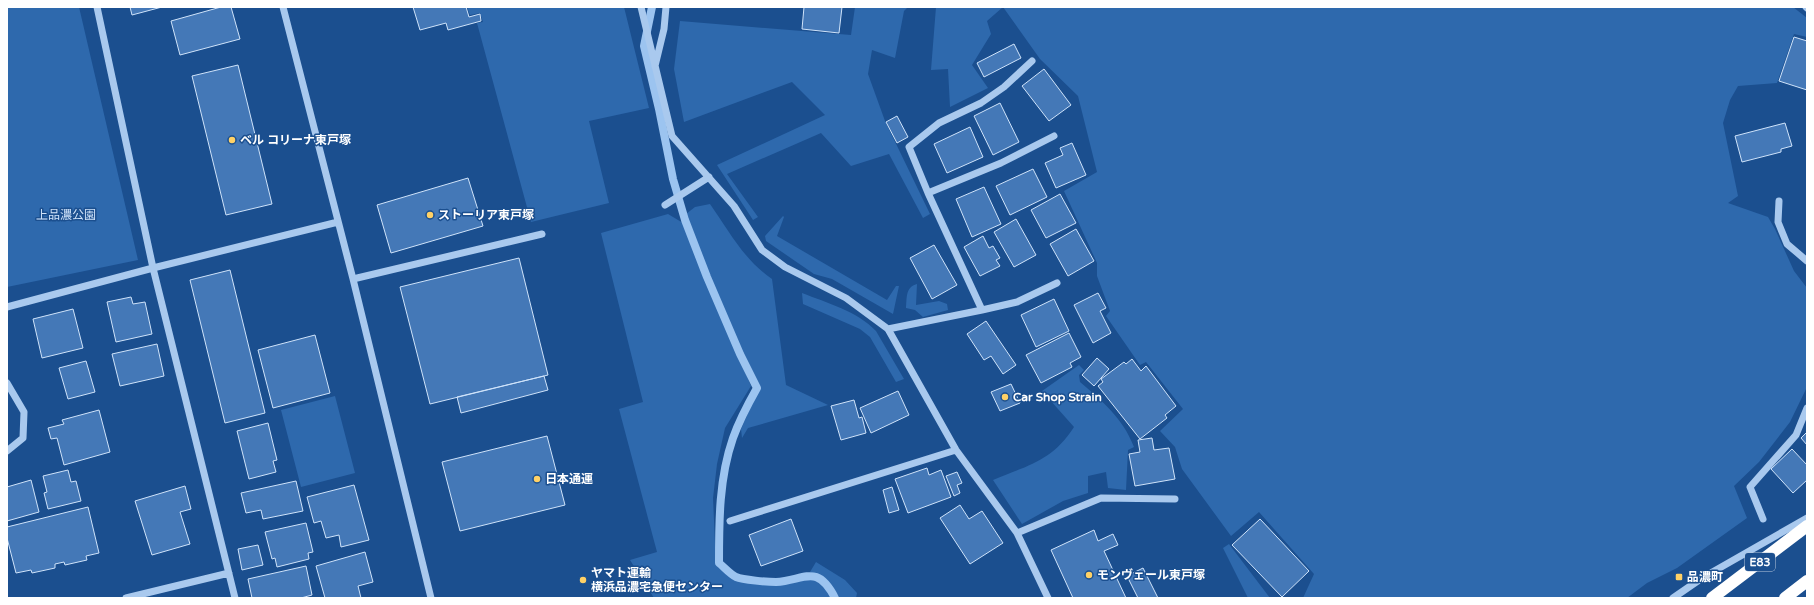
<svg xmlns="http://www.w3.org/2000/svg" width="1814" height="605" viewBox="0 0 1814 605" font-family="'Varela Round','Noto Sans JP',sans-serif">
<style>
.green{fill:#2e69ad}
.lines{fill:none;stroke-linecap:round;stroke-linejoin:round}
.stream{stroke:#9cc4f0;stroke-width:8}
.building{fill:#4478b7;stroke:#cfe3fa}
.minor{stroke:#a9c9ee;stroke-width:7}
.highway{stroke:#fff;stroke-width:12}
.poi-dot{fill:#ffd166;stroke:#1b4f8f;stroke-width:1.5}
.labels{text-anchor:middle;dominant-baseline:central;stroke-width:3;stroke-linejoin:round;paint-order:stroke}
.shield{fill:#1b4f8f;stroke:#bbcadd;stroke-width:1}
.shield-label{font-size:11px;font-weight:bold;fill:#fff}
.poi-label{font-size:12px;font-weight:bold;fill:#fff;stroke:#1b4f8f;text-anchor:start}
.park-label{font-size:12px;fill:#cfe3fa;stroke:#1b4f8f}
</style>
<rect width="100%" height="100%" fill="#1b4f8f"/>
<!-- green -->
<path class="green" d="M7,7H79L138,260L7,287Z
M467,7H624L649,108L589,121L609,203L531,222L477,23L483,22L480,13L470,15Z
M855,7H908L904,11L895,58L872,50L868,74L885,121L930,214L923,218L889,154L851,166L821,133L727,174L758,217L753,220L717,165L825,115L792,82L684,122L674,69L680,21L851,35Z
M936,7H1003L987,21L991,34L972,65L988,88L950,107L948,69L931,70Z
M1003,7H1793L1807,18V37L1794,34L1777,83L1738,86L1730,100L1723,123L1738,196L1728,203L1768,217L1775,229L1794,271L1807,288V387L1790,422L1759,462L1734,486L1747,518L1677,568L1647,583L1627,598H1303L1314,574L1259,512L1231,536L1182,469L1175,447L1160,431L1183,409L1146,362L1140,365L1106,316L1110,311L1097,276V263L1064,191L1097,172L1078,96L1040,59Z
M710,204C729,231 744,260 772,279L786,385L828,405L748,428L742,438L741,429L759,388L741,354L686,214L695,207Z
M668,214L683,223L751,386L725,428L717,464L713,498L716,565L726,574L736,580L775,585L810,578L819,582L828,591L831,598H654L630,560L657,552L619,409L643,402L601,233Z
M783,216L784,217L777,236L887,300L896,286H899L893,314L832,279L814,274L766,241L765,236Z
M917,284L916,305L939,301L947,304L948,310L923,317L915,310L906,308C907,299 905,287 917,284Z
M802,293C827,303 857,311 876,331L904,379L896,382L870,337L860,329L803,304Z
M1079,365L1084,370L1079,375L1080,382C1102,401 1123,418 1134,447L1128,450L1126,490L1108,488L1106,472L1088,476V493L1063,501L1022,524L993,480C1029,465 1052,461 1074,427L1042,391Z
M335,396L355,473L301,487L281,410Z
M1229,544L1270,598H1248L1223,548Z
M816,562L845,580L857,593L856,598H840L830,584L810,572Z"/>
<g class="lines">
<!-- stream -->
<path class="stream" d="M652,7L644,46L659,109L673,179L685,220L707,277L740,354L757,388C748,404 739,421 733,438C719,478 719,521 719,563C724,567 730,574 736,577C743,580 768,582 776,582C805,580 817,563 835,598"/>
</g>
<!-- building -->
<path class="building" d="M130,7H162L132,15Z
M221,7H231L240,39L180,55L171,21Z
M413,7H466L469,17L480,14L481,21L448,30L446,23L420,30Z
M802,7H842L839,33L802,29L804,7Z
M1794,37L1807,41V90L1779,81Z
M1014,44L1021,58L984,77L977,63Z
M238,65L272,204L226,215L192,76Z
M1044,69L1071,105L1049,121L1022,86Z
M1000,103L1019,142L993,155L974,116Z
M897,116L908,137L897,143L886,122Z
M1785,123L1792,146L1781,149V152L1742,162L1735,136Z
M970,127L983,157L947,173L934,144Z
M1072,143L1086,175L1056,188L1045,163L1063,155L1060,148Z
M1033,169L1047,197L1010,215L996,186Z
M468,178L483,226L391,253L377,205Z
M984,187L1001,224L972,237L956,199Z
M1060,194L1076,223L1046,238L1031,210Z
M1016,219L1036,255L1014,267L994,232Z
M1076,229L1094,261L1068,276L1050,244Z
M983,236L989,248L993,246L1000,258L996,260L1000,266L980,276L964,247Z
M934,245L957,285L932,299L910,258Z
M519,258L548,375L430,404L400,287Z
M230,270L265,413L225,423L190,280Z
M1098,293L1106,308L1100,311L1111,333L1093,343L1074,305Z
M131,297L133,304L145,302L152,334L116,342L107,302Z
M1054,299L1069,331L1036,347L1021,315Z
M73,309L83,348L42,358L33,319Z
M986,321L1016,365L1003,374L991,356L984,360L967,334Z
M1069,333L1081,357L1070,363L1072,367L1041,383L1026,355Z
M315,335L330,393L273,408L258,350Z
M157,344L164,376L120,386L112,354Z
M1097,358L1109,369L1094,386L1082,375Z
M1132,359L1141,371L1146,366L1176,406L1165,415L1167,418L1140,439L1098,386L1103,382L1101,379L1124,362L1126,364Z
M86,361L95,392L68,399L59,368Z
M544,376L548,390L461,413L457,397Z
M1011,384L1020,403L1000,411L991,392Z
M898,391L909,415L871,433L860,408Z
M854,400L859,418L862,417L866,433L841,440L831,406Z
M99,410L110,452L64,465L57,438L51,439L48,428L64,424L62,420Z
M268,423L277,460L273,461L276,472L249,479L237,431Z
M1807,432V445L1801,438Z
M547,436L565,505L460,531L442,462Z
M1152,438L1154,450L1169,448L1175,479L1135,486L1129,454L1140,452L1138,440Z
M1792,449L1807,465V480L1793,493L1771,469Z
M927,468L929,475L941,470L951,497L908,513L895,479Z
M68,470L71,482L76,481L81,501L48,509L44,493L47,492L43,476Z
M957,472L962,483L957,485L960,493L954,496L946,476Z
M31,480L39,512L7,521V487Z
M296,481L303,511L263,519L261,510L246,513L241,493Z
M354,485L369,540L341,547L339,535L326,538L321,521L314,523L307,497Z
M185,486L191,509L180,512L190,544L152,555L135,501Z
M892,487L899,510L889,513L883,490Z
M960,505L969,519L982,511L1003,543L970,564L940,518Z
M88,507L99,553L86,556L87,560L65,565L64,562L55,564V568L32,573L31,570L16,573L7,538V527Z
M791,519L803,551L761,566L749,535Z
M1260,519L1309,571L1282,597L1232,545Z
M306,523L313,552L308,553L309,559L277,567L275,558L272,559L265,532Z
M1094,530L1098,541L1113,534L1118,545L1104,551L1126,598H1073L1051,550Z
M258,545L263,565L242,570L238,549Z
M365,552L373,582L358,586L361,598H325L316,566Z
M306,566L312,595L301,598H252L248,579Z
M1143,568L1158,598H1138L1127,576Z"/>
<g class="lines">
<!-- minor -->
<path class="minor" d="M97,7L153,268L235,598
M283,7L353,279L431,598
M641,7L672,136L734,206L762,250L785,267L846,298L888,329L956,450L1017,533L1048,598
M1806,7L1807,8
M655,66L664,29L666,7
M928,193L1001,163L1054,136
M1779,201L1778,222L1787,244L1807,261
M665,205L709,177
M353,279L542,234
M7,307L153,268L338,222
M982,310L1017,302L1057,283
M888,329L982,310L928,193L909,147L939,123L981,103L1004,87L1032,61
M7,383L24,412L23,438L7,451
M1763,519L1750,487L1796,435L1807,408
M730,521L956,450
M1017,533L1101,498L1175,499
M126,598L229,573
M1673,598L1702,578L1807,518"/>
<!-- highway -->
<path class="highway" d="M1712,598L1807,526
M1785,598L1807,581"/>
</g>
<!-- markers -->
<g class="poi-dot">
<circle cx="232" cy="140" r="4"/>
<circle cx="430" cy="215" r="4"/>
<circle cx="1005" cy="397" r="4"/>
<circle cx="537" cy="479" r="4"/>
<circle cx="1089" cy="575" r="4"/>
<rect x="1675" y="573" width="8" height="8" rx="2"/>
<circle cx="583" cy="580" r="4"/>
</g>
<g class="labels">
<!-- shield labels -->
<rect class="shield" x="1745" y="553" width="30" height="18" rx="3"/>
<g class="shield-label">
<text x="1760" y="562">E83</text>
</g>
<!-- poi labels -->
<g class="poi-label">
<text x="240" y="140">ベル コリーナ東戸塚</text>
<text x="438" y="215">ストーリア東戸塚</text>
<text x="1013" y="397">Car Shop Strain</text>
<text x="545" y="479">日本通運</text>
<text x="591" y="573">ヤマト運輸<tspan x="591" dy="14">横浜品濃宅急便センター</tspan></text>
<text x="1097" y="575">モンヴェール東戸塚</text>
<text x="1687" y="577">品濃町</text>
</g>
<!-- park labels -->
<g class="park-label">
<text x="66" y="215">上品濃公園</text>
</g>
</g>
<!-- border -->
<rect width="1814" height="605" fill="none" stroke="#ffffff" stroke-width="16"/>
</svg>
